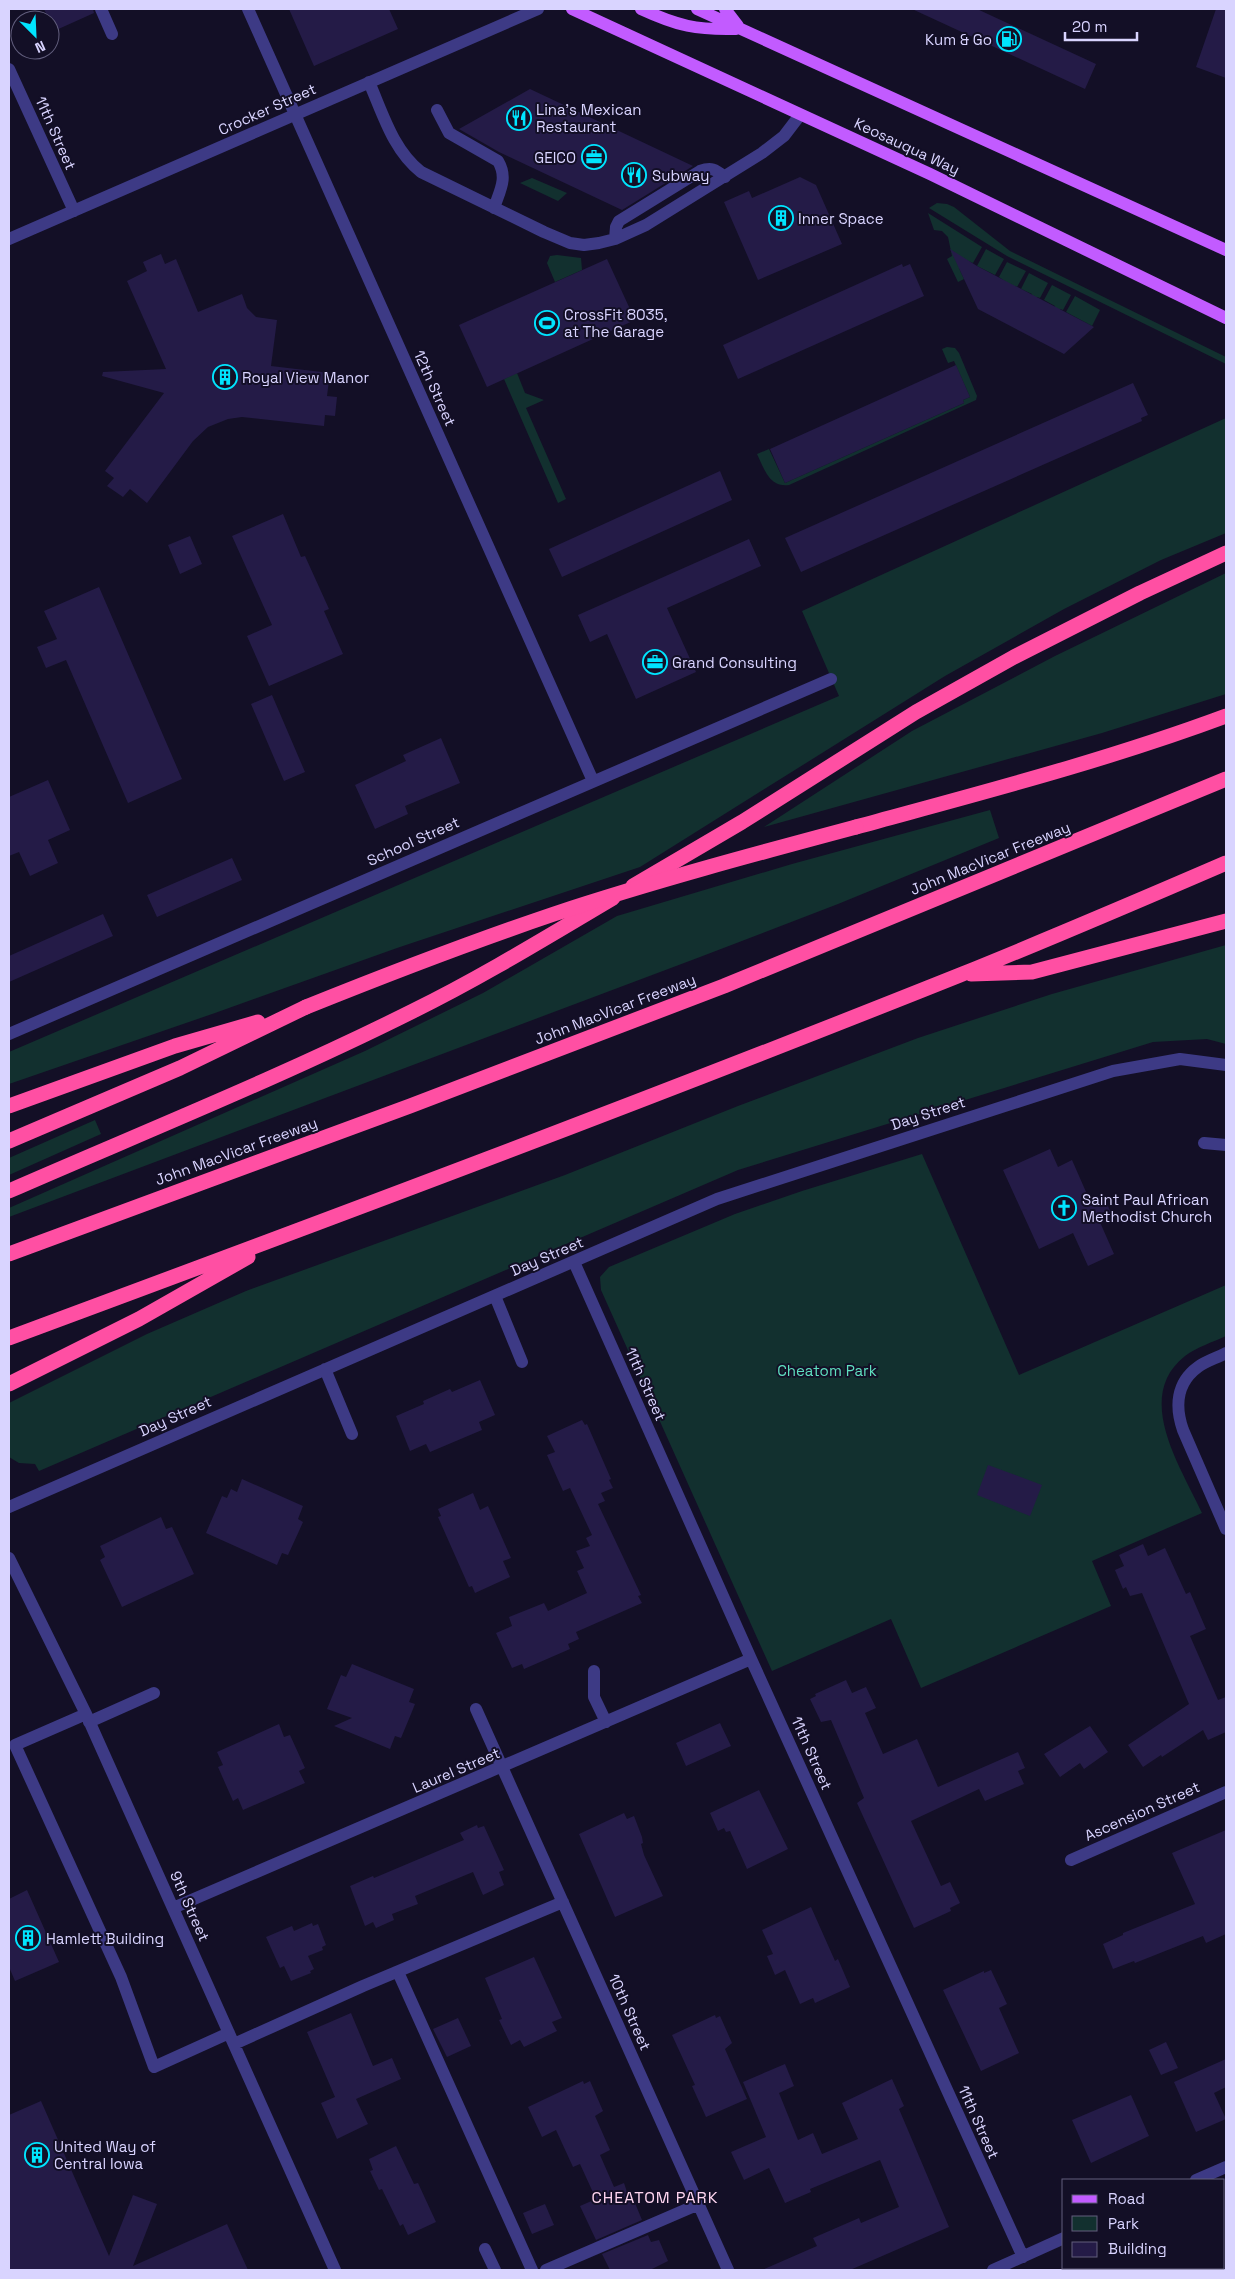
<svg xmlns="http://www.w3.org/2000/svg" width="1235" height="2279" viewBox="0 0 1235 2279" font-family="'Space Grotesk',sans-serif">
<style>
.green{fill:#12302f}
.building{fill:#241b47}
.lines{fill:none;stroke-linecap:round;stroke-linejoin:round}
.minor{stroke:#3d3a85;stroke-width:12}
.major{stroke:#c25bff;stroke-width:12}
.highway{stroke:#ff4fa3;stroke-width:15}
.highway-bridge{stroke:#ff4fa3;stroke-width:15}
.labels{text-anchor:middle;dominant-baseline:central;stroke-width:4;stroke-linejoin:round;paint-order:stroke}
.poi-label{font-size:15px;fill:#d9d4ff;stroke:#130f26;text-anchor:start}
.street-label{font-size:15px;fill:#d9d4ff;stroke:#130f26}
.park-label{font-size:15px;fill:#5fe0c0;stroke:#130f26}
.neighbourhood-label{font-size:16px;letter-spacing:1px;fill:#ffd6f0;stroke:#130f26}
</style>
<rect width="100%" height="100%" fill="#130f26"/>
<!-- green -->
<path class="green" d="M532,178L567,193L558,201L520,183Z
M937,203L947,204L954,207L1010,251L1226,357V364L1007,256L929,208Z
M928,213L982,247L973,263L963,259L959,268L964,279L958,282L947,259L952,256L948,237L942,231L934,230Z
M986,249L1004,259L995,275L977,266Z
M557,255L581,258L582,270L555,282L547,263L550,256Z
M1007,262L1026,271L1017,287L1015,286L1014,288L999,277Z
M1029,273L1048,283L1040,298L1037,297L1036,300L1031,297L1032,294L1021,289Z
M1052,285L1071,295L1063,310L1060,309L1059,311L1054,309L1055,306L1044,300Z
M1075,296L1100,310L1092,326L1066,312Z
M947,347L955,348L959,353L977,396L976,400L789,485C769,488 764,468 757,454L769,449L785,483L964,403L963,400L970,397L954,361L948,363L942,349Z
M517,373L525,393L544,400L526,408L566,499L558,503L504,379Z
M1226,418V533L1161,560L1064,609L945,676L640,867L397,948L215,1013L9,1084V1052L839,696L802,611Z
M1226,573V694L1102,733L764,827L912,731L1055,656Z
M990,810L999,838L838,904L700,957L9,1217V1208L365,1051L483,993L617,916L792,864Z
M1226,945V1044L1207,1039L1153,1042L738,1170L39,1471L35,1464L19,1463L9,1457V1403L147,1334L246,1291L565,1175L738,1106L918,1038L1052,994Z
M95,1120L101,1134L9,1175V1158Z
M922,1154L1019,1375L1226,1285V1336C1213,1342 1197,1347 1185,1356C1133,1397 1181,1467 1202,1513L1092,1561L1111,1606L921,1688L891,1619L772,1671L601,1290L600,1277L609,1267L735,1214L802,1191Z"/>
<!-- building -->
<path class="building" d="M44,9H93L94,13L54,31Z
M289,9H389L398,29L314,66Z
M912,9H977L1096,64L1085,89Z
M1216,9H1226V78L1196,67Z
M530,89L693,166L622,210L499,152L459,129Z
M800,177L816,185L842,244L758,280L724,202L749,191L752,198Z
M950,249L977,266L1094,327L1064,354L978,309Z
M161,254L165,264L176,259L198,312L242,294L247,308L256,317L277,320L271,366L330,373L327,396L337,397L335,416L325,415L324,426L242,417L228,419L208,427L193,441L147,503L130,489L123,497L107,486L114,478L105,471L164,393L102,376L103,372L166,369L127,281L147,271L143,262Z
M607,259L635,320L487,387L459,325Z
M902,264L903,267L910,264L924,296L738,379L723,345Z
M956,365L970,397L963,400L964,403L785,483L770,449Z
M1133,383L1148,415L1141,418L1142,421L801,572L785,538Z
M720,471L732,500L562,577L549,549Z
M283,514L301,557L305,556L329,609L324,611L343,654L269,686L247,636L272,625L232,536Z
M190,536L202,564L180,574L168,545Z
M749,539L761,566L667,608L696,672L636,699L607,634L590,642L578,615Z
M99,587L182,779L128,803L66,660L46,668L37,647L57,639L44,611Z
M272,695L305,772L284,781L251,704Z
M441,738L460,783L405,806L408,814L375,829L355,785L406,761L403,755Z
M48,780L70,830L48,840L58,863L30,876L19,852L9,856V797Z
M232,858L242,880L157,917L147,895Z
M103,914L113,936L9,982V956Z
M1050,1149L1058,1167L1072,1160L1090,1201L1103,1195L1112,1215L1099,1220L1114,1254L1088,1266L1073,1233L1039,1249L1003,1170Z
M480,1380L495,1415L479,1422L482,1430L430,1452L426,1444L410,1451L396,1416L424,1404L423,1401L450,1389L452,1392Z
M582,1420L585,1425L587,1424L611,1479L609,1480L613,1488L601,1493L605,1501L598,1504L641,1595L638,1596L642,1603L576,1632L579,1639L568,1644L570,1649L524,1669L522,1664L512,1668L496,1633L512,1626L509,1617L544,1603L548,1611L587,1593L577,1571L584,1568L576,1551L590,1546L586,1538L592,1535L570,1488L563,1491L547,1455L555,1452L547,1436Z
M988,1465L1042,1485L1030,1516L977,1495Z
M242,1479L303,1506L298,1519L303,1522L299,1531L288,1555L282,1553L277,1565L206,1533L222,1496L227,1498L231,1489L237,1492Z
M473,1493L480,1510L488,1506L511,1558L503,1561L510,1577L475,1593L472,1586L469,1587L438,1517L441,1516L438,1509Z
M161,1517L166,1529L172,1527L194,1574L122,1607L100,1560L105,1557L100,1546Z
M1143,1544L1148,1556L1165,1548L1186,1594L1190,1592L1206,1629L1190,1636L1218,1700L1226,1697V1732L1208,1740L1203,1730L1162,1757L1161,1755L1143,1767L1128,1745L1189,1704L1142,1593L1130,1596L1126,1587L1123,1589L1115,1570L1124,1566L1119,1555Z
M352,1664L414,1689L409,1702L415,1704L411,1714L401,1738L395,1736L390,1749L334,1726L352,1718L327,1709L341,1675L346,1677Z
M846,1680L852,1693L866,1687L876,1708L865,1713L883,1754L917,1739L938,1787L1018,1752L1025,1768L1018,1771L1024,1784L985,1801L979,1789L911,1821L941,1886L950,1882L960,1903L950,1908L951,1911L914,1928L857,1803L864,1798L831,1720L821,1722L810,1699L816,1696L815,1694Z
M720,1723L731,1746L686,1766L676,1743Z
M279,1724L284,1737L290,1735L305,1768L299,1771L305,1783L243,1810L238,1798L233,1801L218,1767L223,1765L217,1752Z
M1090,1726L1108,1752L1084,1769L1080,1763L1060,1777L1044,1754Z
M759,1790L788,1849L747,1869L730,1831L726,1832L724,1828L718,1831L710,1813Z
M624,1813L627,1819L634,1816L642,1837L643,1843L641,1844L644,1855L663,1896L615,1917L579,1834Z
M477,1825L478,1828L484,1826L504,1870L499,1872L504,1885L483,1895L473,1872L415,1896L418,1904L392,1914L394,1920L376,1928L373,1922L365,1926L350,1886L373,1876L374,1878L464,1840L460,1833Z
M1226,1830V1934L1206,1943L1203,1936L1135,1963L1134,1961L1113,1969L1103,1944L1123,1935V1933L1195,1904L1172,1853Z
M27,1890L59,1962L15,1981L9,1967V1899Z
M811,1907L835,1961L838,1959L850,1987L815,2003L813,1998L800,2004L785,1970L775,1975L767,1956L773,1954L762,1930Z
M312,1923L313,1926L318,1924L326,1945L322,1947L323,1950L308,1956L314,1969L310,1971L311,1973L291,1981L284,1966L280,1968L266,1937L292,1926L294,1931Z
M534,1957L562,2018L552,2022L557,2031L524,2047L520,2040L511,2045L499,2020L502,2019L485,1978Z
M991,1970L1007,2004L999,2008L1019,2053L981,2071L943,1990L984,1971V1973Z
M351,2013L373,2066L392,2058L401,2079L356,2099L368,2124L337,2139L321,2103L335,2097L307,2032Z
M715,2015L716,2018L720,2016L732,2043L725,2049L747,2099L706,2117L692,2086L695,2085L672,2035Z
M458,2018L471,2046L447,2057L433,2029Z
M1166,2042L1178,2068L1161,2075L1149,2050Z
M1226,2059V2087L1214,2093L1226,2119L1196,2132L1174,2082Z
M785,2064L794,2086L779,2093L798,2140L813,2133L822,2154L858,2139L842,2103L892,2079L904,2106L899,2109L949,2227L850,2270H762L817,2246L813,2238L859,2218L861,2223L899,2207L880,2160L810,2189L811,2192L785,2203L769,2168L744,2180L731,2152L766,2137L743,2082Z
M583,2081L584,2084L590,2081L603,2111L595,2116L610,2150L600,2155L614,2187L624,2183L627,2192L630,2191L642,2220L596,2240L580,2206L596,2199L580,2164L573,2167L556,2130L542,2137L528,2107Z
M1131,2095L1149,2136L1091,2163L1072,2120Z
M41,2101L109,2256L133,2195L157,2204L133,2266L227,2224L248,2270H9V2115Z
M396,2146L414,2184L418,2183L436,2222L408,2235L403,2224L400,2226L382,2189L379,2190L370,2171L373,2170L369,2159Z
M545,2204L554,2225L532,2234L523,2213Z
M648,2235L651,2242L659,2240L668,2261L650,2270H610L602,2254Z"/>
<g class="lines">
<!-- minor -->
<path class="minor" d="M101,9L112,34
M248,9L593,781
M9,69L74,211
M369,82C383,114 393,150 421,172L544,232L570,243L584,245L599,243L615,239L646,225L762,153L784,136L800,115
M437,110L449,133L498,161C508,178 500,190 494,208
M9,239L538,9
M615,239L616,227L619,221L700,171C711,167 715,169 725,177
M9,1034L831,679
M1204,1143L1226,1145
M574,1262L751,1659L1023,2257
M495,1296L522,1362
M1226,1353C1217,1358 1206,1361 1198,1367C1176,1383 1175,1407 1183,1430L1226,1529
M325,1369L352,1434
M9,1507L717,1199L1113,1071L1180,1059L1226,1065
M9,1558L86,1714L335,2270
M594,1671V1697L606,1722
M476,1709L728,2270
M86,1714L15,1745L121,1977L154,2067L229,2033
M89,1722L154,1693
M1071,1860L1226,1792
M173,1908L751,1659
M398,1972L532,2270
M234,2044L363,1986L563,1902
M1196,2180L1226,2167
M485,2249L495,2270
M1112,2268L1113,2270
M546,2270L699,2204
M993,2270L1064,2238"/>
<!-- major -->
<path class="major" d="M572,9L930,174L1226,318
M641,9C678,26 696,30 736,29
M697,9L1226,250
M725,9L738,26"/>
<!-- highway -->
<path class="highway" d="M856,827C980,793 1105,761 1226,716
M633,886L742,822L916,712L1014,657L1140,593L1226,553
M971,974L1032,972L1226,921
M9,1106L175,1046L258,1022
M9,1141L180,1068L306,1007
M9,1191C144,1132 281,1077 413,1011C482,977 547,937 613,898
M9,1254L410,1106L724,986L1226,779
M9,1338C327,1220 645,1101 960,975C1049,939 1138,901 1226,863
M9,1384L139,1319L248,1257"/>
<!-- highway-bridge -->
<path class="highway-bridge" d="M306,1007C388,974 471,942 554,914C654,881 755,854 856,827"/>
</g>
<!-- icons -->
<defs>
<symbol id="fuel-ring" viewBox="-11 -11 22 22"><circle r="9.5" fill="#130f26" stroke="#00e5ff" stroke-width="1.5"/><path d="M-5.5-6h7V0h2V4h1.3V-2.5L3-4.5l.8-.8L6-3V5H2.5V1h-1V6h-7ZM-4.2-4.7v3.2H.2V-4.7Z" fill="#00e5ff"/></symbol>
<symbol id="restaurant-ring" viewBox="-11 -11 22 22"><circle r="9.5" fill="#130f26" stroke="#00e5ff" stroke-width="1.5"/><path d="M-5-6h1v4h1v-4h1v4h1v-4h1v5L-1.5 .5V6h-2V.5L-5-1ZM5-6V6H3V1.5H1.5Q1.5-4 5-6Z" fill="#00e5ff"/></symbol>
<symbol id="office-ring" viewBox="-11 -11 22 22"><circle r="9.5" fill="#130f26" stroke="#00e5ff" stroke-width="1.5"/><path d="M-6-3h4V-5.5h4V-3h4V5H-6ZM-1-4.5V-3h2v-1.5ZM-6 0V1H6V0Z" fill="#00e5ff"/></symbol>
<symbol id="building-ring" viewBox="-11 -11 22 22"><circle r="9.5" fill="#130f26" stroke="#00e5ff" stroke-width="1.5"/><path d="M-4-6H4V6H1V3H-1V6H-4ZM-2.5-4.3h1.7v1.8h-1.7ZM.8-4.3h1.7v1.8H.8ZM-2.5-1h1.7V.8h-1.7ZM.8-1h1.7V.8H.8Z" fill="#00e5ff"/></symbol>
<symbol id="stadium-ring" viewBox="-11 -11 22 22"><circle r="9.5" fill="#130f26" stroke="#00e5ff" stroke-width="1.5"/><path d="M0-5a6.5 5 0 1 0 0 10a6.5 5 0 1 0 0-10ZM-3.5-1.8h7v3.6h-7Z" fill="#00e5ff"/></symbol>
<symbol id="church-ring" viewBox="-11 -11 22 22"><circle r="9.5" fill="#130f26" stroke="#00e5ff" stroke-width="1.5"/><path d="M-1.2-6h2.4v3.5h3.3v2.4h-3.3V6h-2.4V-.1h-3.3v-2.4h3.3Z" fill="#00e5ff"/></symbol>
</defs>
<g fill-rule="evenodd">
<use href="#fuel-ring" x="995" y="25" width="28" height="28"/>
<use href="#restaurant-ring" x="505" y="104" width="28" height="28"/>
<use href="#office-ring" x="580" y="143" width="28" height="28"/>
<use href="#restaurant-ring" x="620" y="161" width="28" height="28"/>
<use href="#building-ring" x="767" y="204" width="28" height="28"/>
<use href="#stadium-ring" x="533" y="309" width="28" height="28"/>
<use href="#building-ring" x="211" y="363" width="28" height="28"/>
<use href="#office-ring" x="641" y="648" width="28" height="28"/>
<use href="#church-ring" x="1050" y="1194" width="28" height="28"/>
<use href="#building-ring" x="14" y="1924" width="28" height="28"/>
<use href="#building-ring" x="23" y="2141" width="28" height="28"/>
</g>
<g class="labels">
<!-- poi labels -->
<g class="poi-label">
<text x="992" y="39" text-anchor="end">Kum &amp; Go</text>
<text x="536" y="109">Lina's Mexican<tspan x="536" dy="17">Restaurant</tspan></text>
<text x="576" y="157" text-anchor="end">GEICO</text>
<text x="652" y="175">Subway</text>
<text x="798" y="218">Inner Space</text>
<text x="564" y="314">CrossFit 8035,<tspan x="564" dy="17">at The Garage</tspan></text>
<text x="242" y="377">Royal View Manor</text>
<text x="672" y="662">Grand Consulting</text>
<text x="1082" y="1199">Saint Paul African<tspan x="1082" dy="17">Methodist Church</tspan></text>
<text x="46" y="1938">Hamlett Building</text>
<text x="54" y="2146">United Way of<tspan x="54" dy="17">Central Iowa</tspan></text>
</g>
<!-- street labels -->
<g class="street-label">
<text transform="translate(267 109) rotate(-24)">Crocker Street</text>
<text transform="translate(56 133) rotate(66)">11th Street</text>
<text transform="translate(907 146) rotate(25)">Keosauqua Way</text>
<text transform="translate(435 388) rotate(66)">12th Street</text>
<text transform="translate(413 841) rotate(-24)">School Street</text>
<text transform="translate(990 858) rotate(-22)">John MacVicar Freeway</text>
<text transform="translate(615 1009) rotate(-21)">John MacVicar Freeway</text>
<text transform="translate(928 1113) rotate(-18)">Day Street</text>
<text transform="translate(236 1151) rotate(-20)">John MacVicar Freeway</text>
<text transform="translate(547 1256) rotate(-23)">Day Street</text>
<text transform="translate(646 1384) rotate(66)">11th Street</text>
<text transform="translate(175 1416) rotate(-24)">Day Street</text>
<text transform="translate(812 1753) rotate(66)">11th Street</text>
<text transform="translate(456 1770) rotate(-23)">Laurel Street</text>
<text transform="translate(1142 1811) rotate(-24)">Ascension Street</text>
<text transform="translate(190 1906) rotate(66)">9th Street</text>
<text transform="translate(630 2012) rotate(66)">10th Street</text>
<text transform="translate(979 2122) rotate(66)">11th Street</text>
</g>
<!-- park labels -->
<g class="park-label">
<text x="827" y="1370">Cheatom Park</text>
</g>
<!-- neighbourhood labels -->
<g class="neighbourhood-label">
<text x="655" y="2197">CHEATOM PARK</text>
</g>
</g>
<!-- border -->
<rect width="1235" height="2279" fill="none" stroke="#d9d4ff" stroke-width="20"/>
<!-- legend -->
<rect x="1062" y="2179" width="162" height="90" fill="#130f26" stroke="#625e7d"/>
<rect x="1072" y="2195" width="25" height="8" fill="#c25bff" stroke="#625e7d"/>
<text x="1108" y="2204" font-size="15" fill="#d9d4ff">Road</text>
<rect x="1072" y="2216" width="25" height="15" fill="#12302f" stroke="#625e7d"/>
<text x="1108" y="2229" font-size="15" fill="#d9d4ff">Park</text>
<rect x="1072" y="2242" width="25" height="15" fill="#241b47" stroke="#625e7d"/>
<text x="1108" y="2254" font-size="15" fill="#d9d4ff">Building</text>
<!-- north arrow -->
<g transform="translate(35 35) rotate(156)"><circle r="24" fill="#130f26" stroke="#625e7d"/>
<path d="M0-4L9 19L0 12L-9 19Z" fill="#00e5ff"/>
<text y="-8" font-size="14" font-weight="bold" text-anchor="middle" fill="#d9d4ff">N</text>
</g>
<!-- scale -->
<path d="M1065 32v8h72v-8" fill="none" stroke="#d9d4ff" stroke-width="2.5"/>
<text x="1072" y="32" font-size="15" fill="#d9d4ff" stroke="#130f26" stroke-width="4" paint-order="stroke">20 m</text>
</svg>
